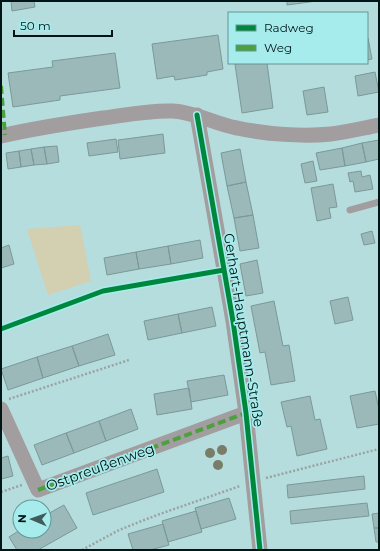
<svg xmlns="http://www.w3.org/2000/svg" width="380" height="551" viewBox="0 0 380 551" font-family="Montserrat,sans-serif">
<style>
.green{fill:#d3cfb1}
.building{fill:#9bb9b9;stroke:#7a9999}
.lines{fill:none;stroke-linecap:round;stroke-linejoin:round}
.path{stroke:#9ba2a2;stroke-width:2.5;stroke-dasharray:2 2;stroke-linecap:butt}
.service{stroke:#a29d9e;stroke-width:7}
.minor{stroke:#a29d9e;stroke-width:15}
.quiet{stroke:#4ba040;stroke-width:4;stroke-dasharray:8 4;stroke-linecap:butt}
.cycleway-casing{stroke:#a7ecec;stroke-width:8}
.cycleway{stroke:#00873e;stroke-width:5}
.tree{fill:#777d67}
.labels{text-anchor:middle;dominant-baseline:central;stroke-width:3.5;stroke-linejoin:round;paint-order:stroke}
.street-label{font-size:14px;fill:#001516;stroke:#a7ecec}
</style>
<rect width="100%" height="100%" fill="#b6dddd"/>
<!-- green -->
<path class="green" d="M80,225L91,281L48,295L27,229Z"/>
<!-- building -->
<path class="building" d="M11,1H34L35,7L12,11Z
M287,1H317L287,5Z
M218,35L223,69L207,72V75L175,80L174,76L157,79L152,44Z
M368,38L372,59L367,60V39Z
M115,53L120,88L60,96V100L13,107L8,73L53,67L52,61Z
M245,63H267L273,108L242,113L235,64Z
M375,72L379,92L358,96L355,76Z
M324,87L328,112L307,115L303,91Z
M163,134L165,153L120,159L118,140Z
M116,139L118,152L89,156L87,143Z
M379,140V159L366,162L362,143Z
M362,143L366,162L345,166L342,148Z
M57,146L59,162L47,164L44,147Z
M44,147L47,164L34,165L31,149Z
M342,148L345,166L320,170L316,153Z
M31,149L34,165L21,167L19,151Z
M240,149L246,182L227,186L221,153Z
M19,151L21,167L8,169L6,153Z
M313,161L317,181L305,183L301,164Z
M361,171L362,177L370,175L373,189L355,192L353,181L350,182L348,173Z
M246,182L253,215L234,218L227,186Z
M333,184L337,207L329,208L331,218L317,221L311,188Z
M253,215L259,248L240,251L234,218Z
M372,231L375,243L364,245L361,234Z
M200,240L203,258L171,264L168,246Z
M9,245L14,264L1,268V248Z
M168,246L171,264L139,269L136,252Z
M136,252L139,269L107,275L104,258Z
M257,260L263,293L246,296L240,264Z
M348,297L353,320L335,324L330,301Z
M274,301L283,346L289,345L295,381L271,385L265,352L260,353L251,306Z
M212,307L216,326L182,333L178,314Z
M178,314L182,333L148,340L144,321Z
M108,334L115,355L79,366L72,346Z
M72,346L79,366L43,378L37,357Z
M37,357L43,378L8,390L1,369Z
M224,375L228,395L191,402L187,381Z
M189,388L192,409L157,415L154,394Z
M375,391L379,409V424L357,428L350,396Z
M310,396L315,420L320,419L327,449L297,456L291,426L287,427L281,402Z
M131,409L138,429L106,441L99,421Z
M99,421L106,441L74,453L66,433Z
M66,433L74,453L42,465L34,445Z
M8,456L13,476L1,479V458Z
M157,469L164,492L93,515L86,493Z
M364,476L365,489L288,498L287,485Z
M229,498L236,519L201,529L195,508Z
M367,503L369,516L291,524L290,511Z
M64,505L77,528L38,550H17L9,537L20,530V531H44V516Z
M196,511L202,532L168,542L162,521Z
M379,513V528H374L372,514Z
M163,524L169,545L150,550H133L128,534Z
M374,528H379V542H376Z"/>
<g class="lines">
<!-- path -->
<path class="path" d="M9,399L129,360
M266,478L379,449
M1,492L22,485
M82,550L119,530L157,515L240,486"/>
<!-- service -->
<path class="service" d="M350,210L379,202"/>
<!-- minor -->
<path class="minor" d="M197,115L233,321L246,413L260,550
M1,136C35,128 69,123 103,118C126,115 149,110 173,111C195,112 215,124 237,128C266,134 302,137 331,134C347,132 363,128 379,125
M1,409L38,490L246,413"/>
<!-- quiet -->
<path class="quiet" d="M1,86L5,135
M38,490L246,413"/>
<defs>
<path id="cycleway" d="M197,115L233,321L246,413L260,550
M1,329L103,291L224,270"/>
</defs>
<!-- cycleway casing -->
<use href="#cycleway" class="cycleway-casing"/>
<!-- cycleway -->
<use href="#cycleway" class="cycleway"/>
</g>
<!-- trees -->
<g class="tree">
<circle cx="222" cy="450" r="5"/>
<circle cx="210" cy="453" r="5"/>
<circle cx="218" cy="465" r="5"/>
</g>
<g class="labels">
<!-- street labels -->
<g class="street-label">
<text transform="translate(244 330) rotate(81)">Gerhart-Hauptmann-Straße</text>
<text transform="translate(100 467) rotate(-20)">Ostpreußenweg</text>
</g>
</g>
<!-- border -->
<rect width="380" height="551" fill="none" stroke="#001516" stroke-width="4"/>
<!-- legend -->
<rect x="228" y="12" width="140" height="52" fill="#a7ecec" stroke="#649696"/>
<rect x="236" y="25" width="20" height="6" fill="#00873e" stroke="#649696"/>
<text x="264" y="32" font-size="12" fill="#001516">Radweg</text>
<rect x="236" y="45" width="20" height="6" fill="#4ba040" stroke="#649696"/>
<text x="264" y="52" font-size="12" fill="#001516">Weg</text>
<!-- north arrow -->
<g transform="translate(32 519) rotate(272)"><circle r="19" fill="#a7ecec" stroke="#649696"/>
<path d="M0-3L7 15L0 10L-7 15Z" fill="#405b5c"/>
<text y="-6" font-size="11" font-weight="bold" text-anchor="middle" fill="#001516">N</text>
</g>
<!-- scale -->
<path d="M14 30v6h98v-6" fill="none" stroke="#001516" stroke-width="2"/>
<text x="20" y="30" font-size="12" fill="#001516" stroke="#a7ecec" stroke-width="3" paint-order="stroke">50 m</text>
</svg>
